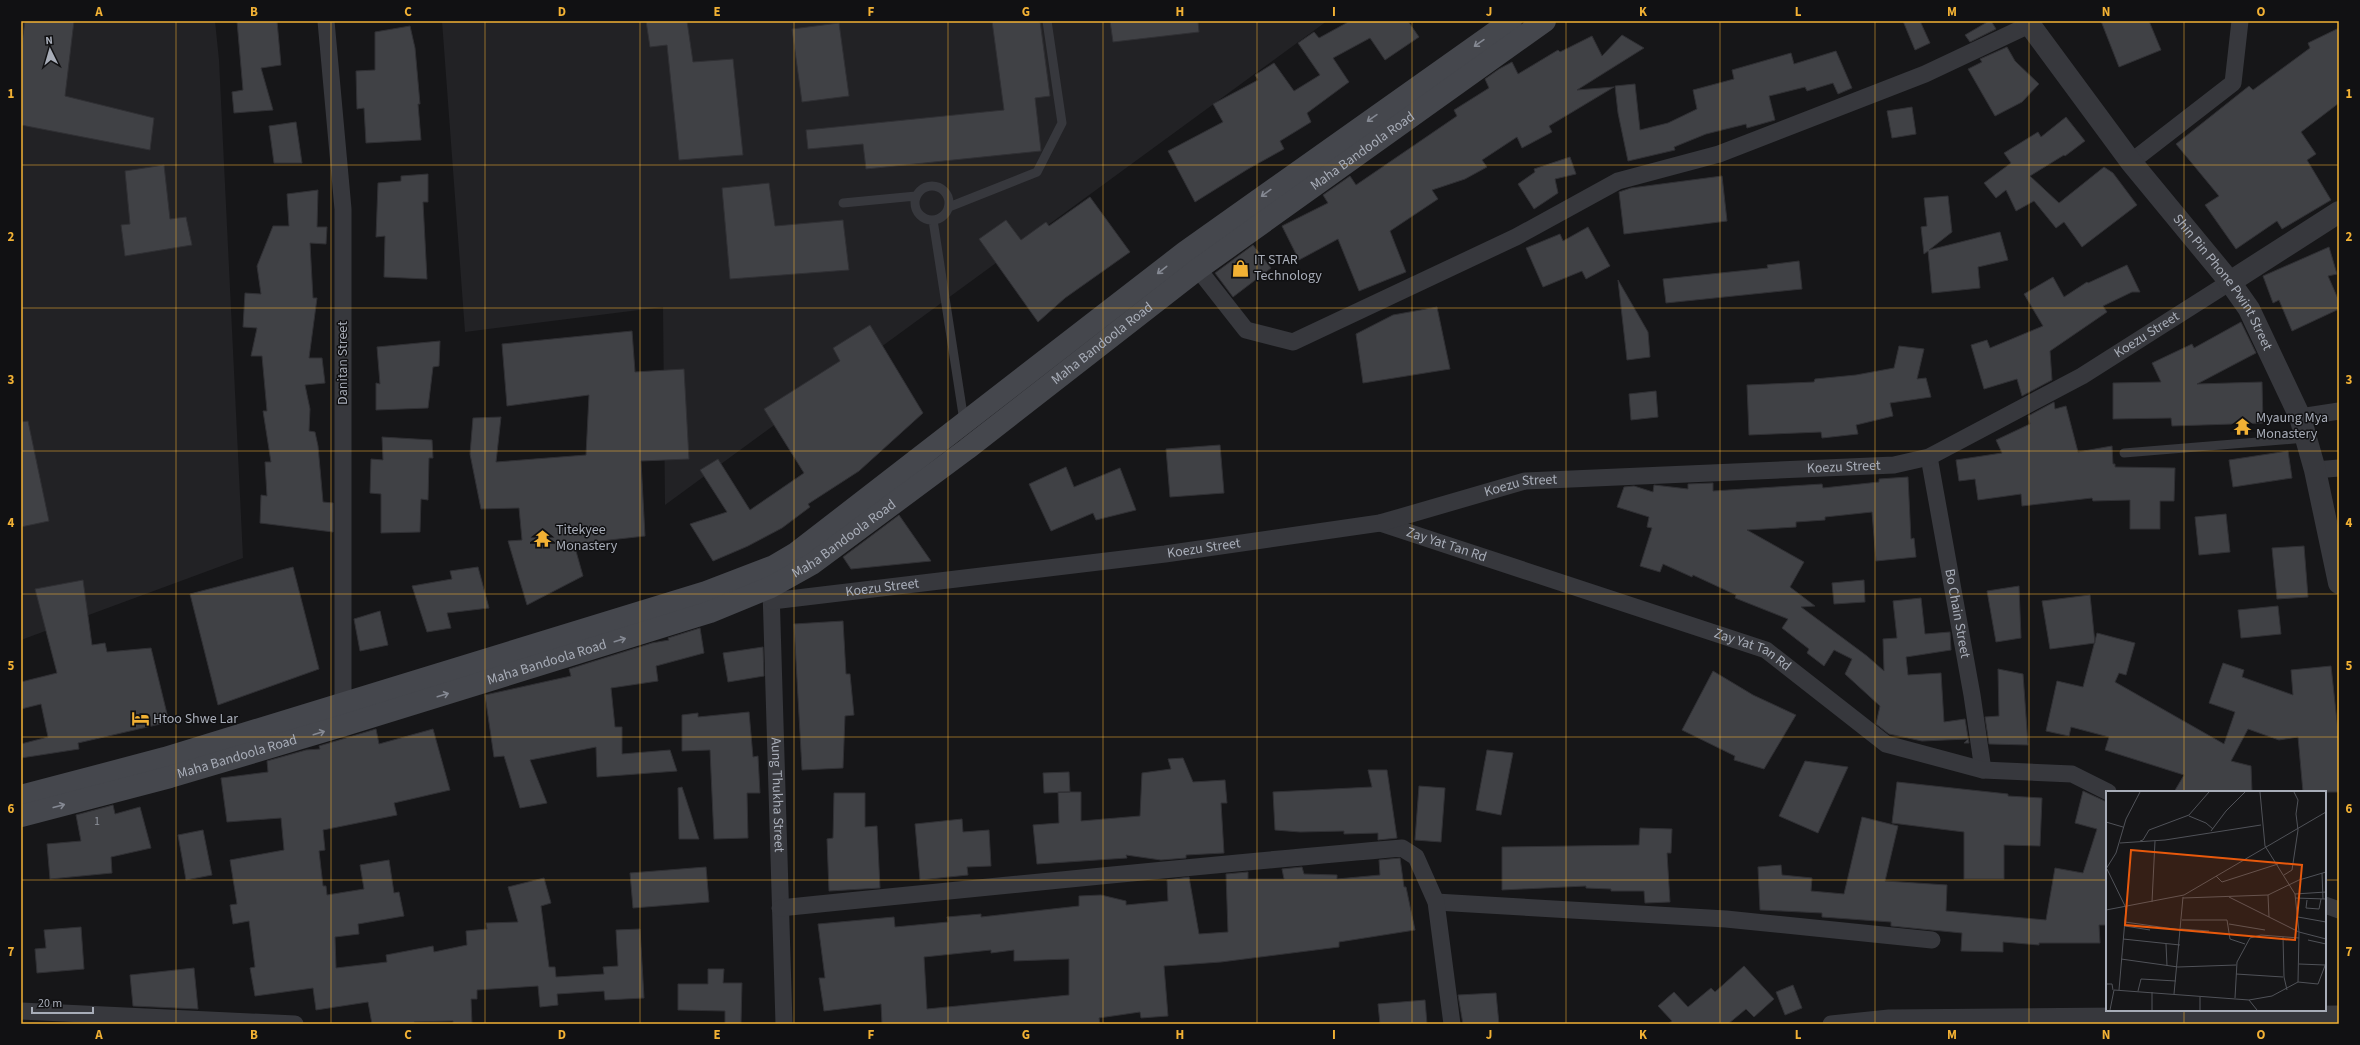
<svg xmlns="http://www.w3.org/2000/svg" width="2360" height="1045" viewBox="0 0 2360 1045" font-family="'Source Sans 3',sans-serif">
<style>
.built{fill:#222225}
.building{fill:#404145;stroke:#303034;fill-rule:evenodd}
.lines{fill:none;stroke-linecap:round;stroke-linejoin:round}
.service{stroke:#37383d;stroke-width:9}
.minor{stroke:#37383d;stroke-width:17}
.tertiary{stroke:#37383d;stroke-width:22}
.secondary{stroke:#45474d;stroke-width:22}
.oneway{stroke:#858993}
.grid{fill:none;stroke:#f2b134;stroke-width:1;stroke-opacity:0.55}
.labels{text-anchor:middle;dominant-baseline:central;stroke-width:3;stroke-linejoin:round;paint-order:stroke}
.number-label{font-size:12px;fill:#8e929b}
.street-label{font-size:14px;fill:#a8adb8;stroke:#111113}
.poi-label{font-size:14px;fill:#a8adb8;stroke:#111113;text-anchor:start}
.inset-road{fill:none;stroke:#505258;stroke-width:1}
.view{fill:#e8590c;fill-opacity:0.15;stroke:#e8590c;stroke-width:2}
.inset-edge{fill:none;stroke:#a8adb8;stroke-width:2}
.neatline{fill:none;stroke:#f2b134;stroke-width:1.5}
.grid-label{font-size:13px;text-anchor:middle;font-weight:bold;fill:#f2b134}
</style>
<rect width="100%" height="100%" fill="#161618"/>
<!-- built -->
<path class="built" d="M21,21H215L219,60L243,558L21,640Z
M442,21H1327L665,505L663,307L465,332Z"/>
<!-- building -->
<path class="building" d="M25,21H74L65,96L154,118L150,150L21,125V49Z
M237,21H277L281,65L261,68L273,110L234,113L232,92L243,90Z
M646,21H687L693,62L733,59L743,155L679,160L667,45L650,47Z
M992,21H1040L1050,96L1035,98L1041,151L866,169L863,144L808,149L806,130L1004,110Z
M1110,21H1198L1199,32L1113,42Z
M1350,21H1408L1419,37L1385,60L1370,38L1333,58L1349,82L1307,113L1311,122L1280,141L1284,149L1248,169L1195,202L1168,151L1223,122L1213,104L1258,80L1255,75L1274,63L1294,91L1320,75L1298,43L1314,32L1319,38Z
M1903,21H1920L1930,43L1915,50Z
M1989,21H1991L1996,29L1970,42L1965,35Z
M2101,21H2149L2161,50L2119,67Z
M839,23L849,96L802,102L792,29Z
M410,26L415,48L420,104H418L421,140L366,143L364,108L357,109L356,71L375,70V32Z
M2339,28V103L2301,132L2316,154L2307,160L2331,200L2282,229L2277,221L2236,249L2205,205L2219,196L2176,144L2249,86L2253,90L2310,48L2308,43Z
M1622,35L1644,48L1577,90L1614,87L1549,126L1552,132L1522,148L1517,137L1482,160L1487,167L1465,179L1432,190L1438,199L1390,231L1406,272L1359,291L1338,239L1299,260L1282,226L1328,203L1323,195L1350,176L1356,185L1457,116L1454,110L1489,88L1485,79L1499,69L1512,62L1518,74L1558,50L1560,52L1592,36L1602,56Z
M2007,47L2015,61L2039,84L2022,102L1995,116L1968,69L1982,62L1980,59Z
M1836,51L1852,88L1838,94L1833,83L1807,91L1805,87L1769,96L1775,120L1747,128L1746,124L1706,134L1674,147L1675,150L1628,161L1618,113L1615,86L1635,84L1640,130L1668,123L1697,109L1693,90L1734,79L1732,70L1791,53L1794,64Z
M1912,107L1916,134L1892,138L1887,111Z
M2066,117L2085,141L2065,156L2064,155L2030,176L2059,203L2104,167L2113,173L2137,205L2082,247L2064,222L2056,228L2034,201L2016,211L2006,190L1996,198L1984,183L2011,163L2004,153L2038,132L2041,137Z
M296,122L302,163H274L269,126Z
M1570,157L1576,174L1555,179L1558,193L1534,209L1518,184L1535,172L1534,169Z
M164,165L170,219L186,217L192,245L125,256L121,225L130,224L125,171Z
M428,174V202H423L427,279L384,277L385,236L376,237L378,183L401,181V176Z
M1722,176L1727,221L1624,234L1619,192L1631,188Z
M769,183L775,226L843,220L849,270L730,279L722,188Z
M318,190L317,227H327L326,244L310,243L313,298H317L309,358H322L325,383L305,385L310,409L309,431L315,432L318,446L323,502L333,503V532L260,523L261,495L267,496L265,462H271L263,411H267L262,356H251L257,328L243,327L245,293L261,294L257,266L273,226H289L287,194Z
M1948,196L1952,232L1929,250L2000,232L2008,260L1978,267L1980,288L1932,293L1928,251L1924,254L1921,227L1927,226L1924,198Z
M1090,197L1130,252L1065,298L1038,322L979,239L1006,220L1021,240L1046,222L1049,226Z
M1588,227L1610,266L1586,279L1582,271L1543,287L1526,248L1560,234L1563,241Z
M1253,245L1271,268L1233,297L1215,273Z
M2329,247L2337,274L2328,276L2339,301V309L2292,331L2279,300L2273,303L2263,276Z
M1799,261L1802,289L1666,303L1663,279L1768,268L1767,265Z
M2127,265L2140,292H2132L2103,306L2107,312L2050,351L2052,380L2022,396L2017,379L1984,389L1971,345L1987,340L1990,348L2043,326L2024,294L2053,277L2064,297L2087,282L2088,283Z
M1618,280L1648,332L1650,357L1627,360Z
M1437,307L1450,369L1363,383L1356,334L1393,315Z
M2241,322L2256,353L2197,384L2262,382L2263,423L2172,426L2171,418L2113,419V383L2161,382L2152,363L2192,344L2194,348Z
M870,325L923,413L859,471L808,504L810,507L782,528L748,546L713,561L690,524L727,512L700,470L718,459L750,510L804,473L764,409L840,361L833,348Z
M632,331L635,372L684,369L689,459L641,461L645,536L574,544L583,576L527,605L508,541L522,540L519,508L481,509L470,454L473,418L501,417L496,462L586,455L589,395L507,406L502,344Z
M440,341L439,366L433,367L428,408L376,410V383L380,384L377,347Z
M1899,346L1924,349L1917,379L1926,378L1931,397L1890,403L1893,416L1856,425L1858,434L1822,438L1821,432L1749,435L1747,385L1814,382L1815,379L1856,375L1894,368Z
M1656,391L1658,417L1631,420L1629,394Z
M2054,402L2055,409L2066,406L2078,452L2112,446L2113,464H2115V467L2175,468L2174,501H2160V529H2130V500L2093,501L2092,498L2022,506L2021,494L1978,500L1975,479L1959,481L1956,460L2002,453L1996,440L2030,424L2028,416Z
M28,421L49,521L21,527V422Z
M382,437L432,440L433,458H429L428,500L421,499L420,532L381,533V494L370,493L371,459L383,460Z
M1220,445L1224,493L1170,497L1166,449Z
M2288,451L2292,478L2233,487L2229,460Z
M1066,467L1074,487L1120,468L1136,510L1096,520L1093,513L1051,531L1029,484Z
M1908,477L1911,539L1914,538L1916,557L1876,561L1872,512L1825,517V520L1796,522V527L1747,530L1804,562L1790,587L1815,606L1801,607L1867,656L1884,671L1883,639L1897,638L1893,601L1921,598L1925,634L1950,632L1951,650L1906,657L1908,675L1941,673L1944,722L1965,719L1969,743H1964L1968,739L1922,741L1889,734L1876,724L1880,706L1845,674L1852,659L1834,650L1824,666L1807,653L1809,649L1782,628L1788,619L1735,598L1736,595L1693,575L1692,577L1663,564L1660,572L1640,566L1652,528L1647,527L1649,517L1617,507L1624,487L1634,486L1653,492L1654,485L1688,489V484L1713,483V491L1822,484L1823,488L1879,482V479Z
M2226,514L2230,552L2199,555L2195,517Z
M899,515L931,561L851,569L843,557Z
M2304,546L2308,597L2277,599L2272,548Z
M293,567L319,669L218,705L190,594Z
M478,567L489,608L447,613L451,628L427,632L412,586L452,579L450,571Z
M83,580L92,645L105,643L107,652L151,648L169,722L78,743L79,749L21,758V744L48,737L41,704L21,709V682L57,673L35,589Z
M1864,580L1865,602L1834,604L1832,583Z
M2019,586L2021,638L1996,642L1987,591Z
M2090,595L2095,643L2050,649L2042,601Z
M2278,606L2281,634L2241,638L2238,610Z
M380,611L388,645L360,651L354,619Z
M843,621L846,674H850L854,715L845,716L843,768L802,770L794,624Z
M700,628L704,653L656,666L658,681L611,688L615,727H622V754L670,750L677,771L597,777L596,747L530,760L547,803L520,808L504,756L494,757L485,695L571,676L569,669L652,643L669,640L668,638Z
M2097,633L2135,643L2126,675L2119,673L2115,682L2224,744L2235,712L2209,703L2223,663L2244,670L2242,677L2293,695L2291,670L2331,666L2339,740V792H2303L2298,737L2279,740L2248,729L2231,761L2251,766L2252,792H2174L2184,775L2105,750L2109,737L2071,727L2069,736L2046,731L2057,681L2083,687Z
M763,647L764,676L728,682L723,653Z
M1998,669L2023,674L2028,745L1989,744L1985,717L1999,716Z
M1713,671L1753,695L1796,715L1764,769L1734,760L1735,756L1682,730Z
M749,712L753,757L758,756L760,793H747L748,838L714,839L710,750L682,751V715L698,713V717Z
M376,729L379,744L433,729L450,790L394,803L397,815L323,830L325,850L319,851L323,886H326L327,895L364,889L360,865L389,860L394,893L399,892L404,916L358,924L359,934L335,937L336,968L387,962L386,955L433,946L434,952L467,945L466,931L487,929L486,923L518,922L508,887L544,878L551,903L541,906L549,967H555L556,977L604,974L603,967L618,966L616,930L640,929L644,998L605,1000L604,991L557,994L558,1005L540,1007L538,986L477,990V999H471L472,1024H453V1021L414,1022L415,1024H372L368,1002L316,1010L313,988L255,996L250,968L255,967L249,921L233,924L230,905L237,904L230,860L284,850L281,818L227,822L221,778L268,772L267,761L306,750L320,749L319,746Z
M1487,750L1513,753L1501,815L1476,810Z
M1183,758L1193,782L1225,780L1227,803H1221L1224,853L1186,855V858L1161,860L1126,855L1127,858L1037,864L1033,825L1059,823L1058,792H1081V821L1140,816L1142,773L1171,769L1168,759Z
M1805,761L1848,767L1818,833L1779,816Z
M1368,770H1387L1397,838L1378,840V833L1344,834V831L1300,832L1275,830L1273,792L1372,787Z
M1069,772L1070,792L1044,793L1043,773Z
M1897,782L2008,794V796L2042,798L2040,846L2004,845V879H1964V832L1892,823Z
M1419,786L1445,788L1441,842L1415,840Z
M682,787L699,839H679L678,788Z
M2083,791L2107,802V925H2099L2100,943H2039V945L2003,942V952L1961,951L1962,933L1891,926V922L1822,917V913L1760,910L1758,867L1781,865L1782,875L1812,878L1811,891L1844,894L1862,817L1898,826L1885,881L1947,885L1946,911L2046,920L2055,868L2083,873L2097,829L2075,823Z
M834,793H865V827L877,826L880,888L829,891L827,839L833,838Z
M113,805L115,814L140,807L151,848L111,857L112,873L50,879L47,844L81,841L76,815Z
M962,819L963,832L989,830L991,866L967,867L968,875L920,880L915,824Z
M1640,828L1672,829L1671,853H1667L1670,902L1645,903L1644,891H1611V889L1586,888V886L1502,890V847L1639,845Z
M203,830L212,875L186,880L178,835Z
M1400,858L1404,887H1406L1415,930L1339,942V947L1221,962L1164,966L1168,1016L1141,1018L1140,1012L1099,1018L1100,1024H882L881,1004L824,1011L819,978H825L818,924L894,917L895,927L948,922L947,917L981,914V917L1079,906V896L1101,895L1126,901V905L1168,901L1167,880L1189,877L1199,934L1228,932L1226,874L1248,872V879H1284L1282,869L1302,867L1304,874L1337,875V879L1380,875L1379,860ZM991,950V953L1014,950V961L1069,959V995L927,1009L924,957Z
M706,867L709,902L633,908L630,873Z
M81,927L84,969L37,973L35,949L46,948L44,930Z
M1744,966L1774,999L1754,1017L1746,1009L1728,1024H1668L1672,1021L1658,1006L1674,992L1688,1007L1711,988L1715,992Z
M194,968L198,1009L133,1006L130,975Z
M708,969H724L723,983H742L741,1024H725V1011L678,1010V984H708Z
M1793,985L1802,1008L1785,1015L1776,992Z
M1496,993L1499,1024H1463L1458,995Z
M1425,1000L1427,1024H1380L1378,1004Z"/>
<g class="lines">
<!-- service -->
<path class="service" d="M915 203a17 17 0 1 1 34 0a17 17 0 1 1-34 0Z
M843,203L916,196
M949,207L1037,172L1062,123L1047,21
M933,220L964,421
M2124,453L2306,438"/>
<!-- minor -->
<g class="minor">
<path d="M326,21L343,209V705"/>
<path d="M2131,162L2233,83L2240,21"/>
<path d="M1191,260L1246,330L1293,342L1516,237L1618,181L1719,154L1925,74L2029,25"/>
<path d="M2300,417L2339,411"/>
<path id="s1" d="M1929,457L1972,695L1983,770"/>
<path d="M2315,470L2339,468"/>
<path id="s2" d="M1380,523L1766,650L1886,744L1983,770L2072,774L2108,792"/>
<path id="s3" d="M771,590L784,1024"/>
<path id="s4" d="M772,601L1165,554L1380,523L1525,481L1894,465L1929,457L2082,376L2230,282"/>
<path d="M1436,902L1726,919L1932,940"/>
<path d="M2325,905L2339,910"/>
<path d="M780,908C987,887 1194,866 1402,848L1416,857L1436,902L1452,1024"/>
<path d="M21,1011L295,1024"/>
<path d="M1831,1024L1889,1018L2339,1014"/>
</g>
<!-- tertiary -->
<g class="tertiary">
<path id="s5" d="M2027,21L2131,162L2230,282L2249,309L2300,417L2315,470L2339,583"/>
<path d="M2230,282L2339,212"/>
</g>
<!-- secondary -->
<g class="secondary">
<path d="M21,796L165,758L706,592L774,566L796,553L1185,252L1511,21"/>
<path id="s6" d="M21,816L170,777L345,725L710,612L771,587L812,564L967,449L1198,269L1545,21"/>
</g>
</g>
<!-- one-way arrows -->
<defs><path id="oneway-shaft" d="M-6 0H5M1.5-3L5.5 0L1.5 3" fill="none" stroke-width="1.6" stroke-linecap="round" stroke-linejoin="round"/></defs>
<g class="oneway">
<use href="#oneway-shaft" transform="translate(1479 43) rotate(145)"/>
<use href="#oneway-shaft" transform="translate(1372 118) rotate(145)"/>
<use href="#oneway-shaft" transform="translate(1266 193) rotate(144)"/>
<use href="#oneway-shaft" transform="translate(1162 270) rotate(142)"/>
<use href="#oneway-shaft" transform="translate(620 640) rotate(-17)"/>
<use href="#oneway-shaft" transform="translate(443 695) rotate(-17)"/>
<use href="#oneway-shaft" transform="translate(319 733) rotate(-17)"/>
<use href="#oneway-shaft" transform="translate(59 806) rotate(-15)"/>
</g>
<!-- grid -->
<path class="grid" d="M176,21V1024M331,21V1024M485,21V1024M640,21V1024M794,21V1024M948,21V1024M1103,21V1024M1257,21V1024M1412,21V1024M1566,21V1024M1720,21V1024M1875,21V1024M2029,21V1024M2184,21V792M21,165H2339M21,308H2339M21,451H2339M21,594H2339M21,737H2339M21,880H2107M2325,880H2339M2184,1010V1024"/>
<!-- icons -->
<defs>
<symbol id="shop-bare" viewBox="-9 -9 18 18"><path d="M-5-2.5h2.3a2.7 3.5 0 0 1 5.4 0H5L5.5 6h-11ZM-1.5-2.5h3a1.5 2.3 0 0 0-3 0Z" fill="#f2b134" stroke="#111113" stroke-width="2.5" paint-order="stroke"/></symbol>
<symbol id="temple-bare" viewBox="-9 -9 18 18"><path d="M0-6L5-2H3V0L6.5 2.5H4V6H1.5V3h-3V6H-4V2.5H-6.5L-3 0V-2H-5Z" fill="#f2b134" stroke="#111113" stroke-width="2.5" paint-order="stroke"/></symbol>
<symbol id="hotel-bare" viewBox="-9 -9 18 18"><path d="M-6-4.5h1.5V1H6V5H4.5V3h-9V5H-6ZM-4 0a1.8 1.8 0 1 1 3.6 0ZM.5 0V-2.5h3Q6-2.5 6 0Z" fill="#f2b134" stroke="#111113" stroke-width="2.5" paint-order="stroke"/></symbol>
</defs>
<g fill-rule="evenodd">
<use href="#shop-bare" x="1228" y="256" width="25" height="25"/>
<use href="#temple-bare" x="2230" y="414" width="25" height="25"/>
<use href="#temple-bare" x="530" y="526" width="25" height="25"/>
<use href="#hotel-bare" x="128" y="706" width="25" height="25"/>
</g>
<g class="labels">
<!-- number labels -->
<g class="number-label">
<text x="97" y="821">1</text>
</g>
<!-- street labels -->
<g class="street-label">
<text stroke="none"><textPath href="#s6" startOffset="1520">Maha Bandoola Road</textPath></text>
<text stroke="none"><textPath href="#s5" startOffset="327">Shin Pin Phone Pwint Street</textPath></text>
<text stroke="none"><textPath href="#s4" startOffset="1419">Koezu Street</textPath></text>
<text stroke="none"><textPath href="#s6" startOffset="1196">Maha Bandoola Road</textPath></text>
<text transform="translate(343 363) rotate(-90)">Danitan Street</text>
<text stroke="none"><textPath href="#s4" startOffset="1083">Koezu Street</textPath></text>
<text stroke="none"><textPath href="#s4" startOffset="759">Koezu Street</textPath></text>
<text stroke="none"><textPath href="#s6" startOffset="872">Maha Bandoola Road</textPath></text>
<text stroke="none"><textPath href="#s2" startOffset="70">Zay Yat Tan Rd</textPath></text>
<text stroke="none"><textPath href="#s4" startOffset="435">Koezu Street</textPath></text>
<text stroke="none"><textPath href="#s4" startOffset="111">Koezu Street</textPath></text>
<text stroke="none"><textPath href="#s1" startOffset="159">Bo Chain Street</textPath></text>
<text stroke="none"><textPath href="#s2" startOffset="394">Zay Yat Tan Rd</textPath></text>
<text stroke="none"><textPath href="#s6" startOffset="548">Maha Bandoola Road</textPath></text>
<text stroke="none"><textPath href="#s6" startOffset="224">Maha Bandoola Road</textPath></text>
<text stroke="none"><textPath href="#s3" startOffset="205">Aung Thukha Street</textPath></text>
</g>
<!-- poi labels -->
<g class="poi-label">
<text x="1254" y="260">IT STAR<tspan x="1254" dy="16">Technology</tspan></text>
<text x="2256" y="418">Myaung Mya<tspan x="2256" dy="16">Monastery</tspan></text>
<text x="556" y="530">Titekyee<tspan x="556" dy="16">Monastery</tspan></text>
<text x="153" y="719">Htoo Shwe Lar</text>
</g>
</g>
<!-- overview -->
<g transform="translate(2106 791)">
<rect width="220" height="220" fill="#161618"/>
<path class="inset-road" d="M83,25L100,32L107,38M0,31L17,36M105,40L120,20L139,1M34,50L37,49L43,39L83,24L103,1M14,52L59,49L155,34M0,78L10,62L20,28L34,1M1,78L20,117L13,199M216,82L217,108M178,84L186,79L192,39L190,23L192,9L188,1M110,85L116,91L172,73M189,103L220,101M162,104L163,126M123,106L193,141L220,148M77,107L162,104L193,89L220,81M189,107L220,108M201,109L200,117L213,118L215,108M46,111L49,50M0,119L78,104L220,21M192,126L220,131M76,129H121L124,148L139,153M19,131L75,139M123,133L159,139M19,135L44,139M75,138L103,140M177,146L178,186L181,199M17,148L74,154M202,149L220,153M60,153L61,175M15,168L72,176L130,174M193,173L219,174M130,183L177,186M192,191L212,193L220,172M0,193H6L7,199M32,200L35,188L70,190M68,203L77,106M94,206V219M129,207L131,171L144,147L155,144L193,147M143,209L151,219M4,219L8,199L143,209L166,205L192,191L193,141L189,103L159,55L154,1M46,219V201"/>
<path class="view" d="M25,59L196,74L189,149L19,134Z"/>
<rect width="220" height="220" class="inset-edge"/>
</g>
<!-- border -->
<rect width="2360" height="1045" fill="none" stroke="#111113" stroke-width="44"/>
<!-- north arrow -->
<g transform="translate(50 50) rotate(355)" stroke="#111113" stroke-width="3" paint-order="stroke">
<path d="M0-3L7 15L0 10L-7 15Z" fill="#a8adb8"/>
<text y="-6" font-size="11" font-weight="bold" text-anchor="middle" fill="#a8adb8">N</text>
</g>
<!-- scale -->
<path d="M32 1007v6h61v-6" fill="none" stroke="#a8adb8" stroke-width="2"/>
<text x="38" y="1007" font-size="12" fill="#a8adb8" stroke="#111113" stroke-width="3" paint-order="stroke">20 m</text>
<rect x="22" y="22" width="2316" height="1001" class="neatline"/>
<g class="grid-label">
<text x="99" y="16">A</text>
<text x="254" y="16">B</text>
<text x="408" y="16">C</text>
<text x="562" y="16">D</text>
<text x="717" y="16">E</text>
<text x="871" y="16">F</text>
<text x="1026" y="16">G</text>
<text x="1180" y="16">H</text>
<text x="1334" y="16">I</text>
<text x="1489" y="16">J</text>
<text x="1643" y="16">K</text>
<text x="1798" y="16">L</text>
<text x="1952" y="16">M</text>
<text x="2106" y="16">N</text>
<text x="2261" y="16">O</text>
<text x="11" y="98">1</text>
<text x="2349" y="98">1</text>
<text x="11" y="241">2</text>
<text x="2349" y="241">2</text>
<text x="11" y="384">3</text>
<text x="2349" y="384">3</text>
<text x="11" y="527">4</text>
<text x="2349" y="527">4</text>
<text x="11" y="670">5</text>
<text x="2349" y="670">5</text>
<text x="11" y="813">6</text>
<text x="2349" y="813">6</text>
<text x="11" y="956">7</text>
<text x="2349" y="956">7</text>
<text x="99" y="1039">A</text>
<text x="254" y="1039">B</text>
<text x="408" y="1039">C</text>
<text x="562" y="1039">D</text>
<text x="717" y="1039">E</text>
<text x="871" y="1039">F</text>
<text x="1026" y="1039">G</text>
<text x="1180" y="1039">H</text>
<text x="1334" y="1039">I</text>
<text x="1489" y="1039">J</text>
<text x="1643" y="1039">K</text>
<text x="1798" y="1039">L</text>
<text x="1952" y="1039">M</text>
<text x="2106" y="1039">N</text>
<text x="2261" y="1039">O</text>
</g>
</svg>
